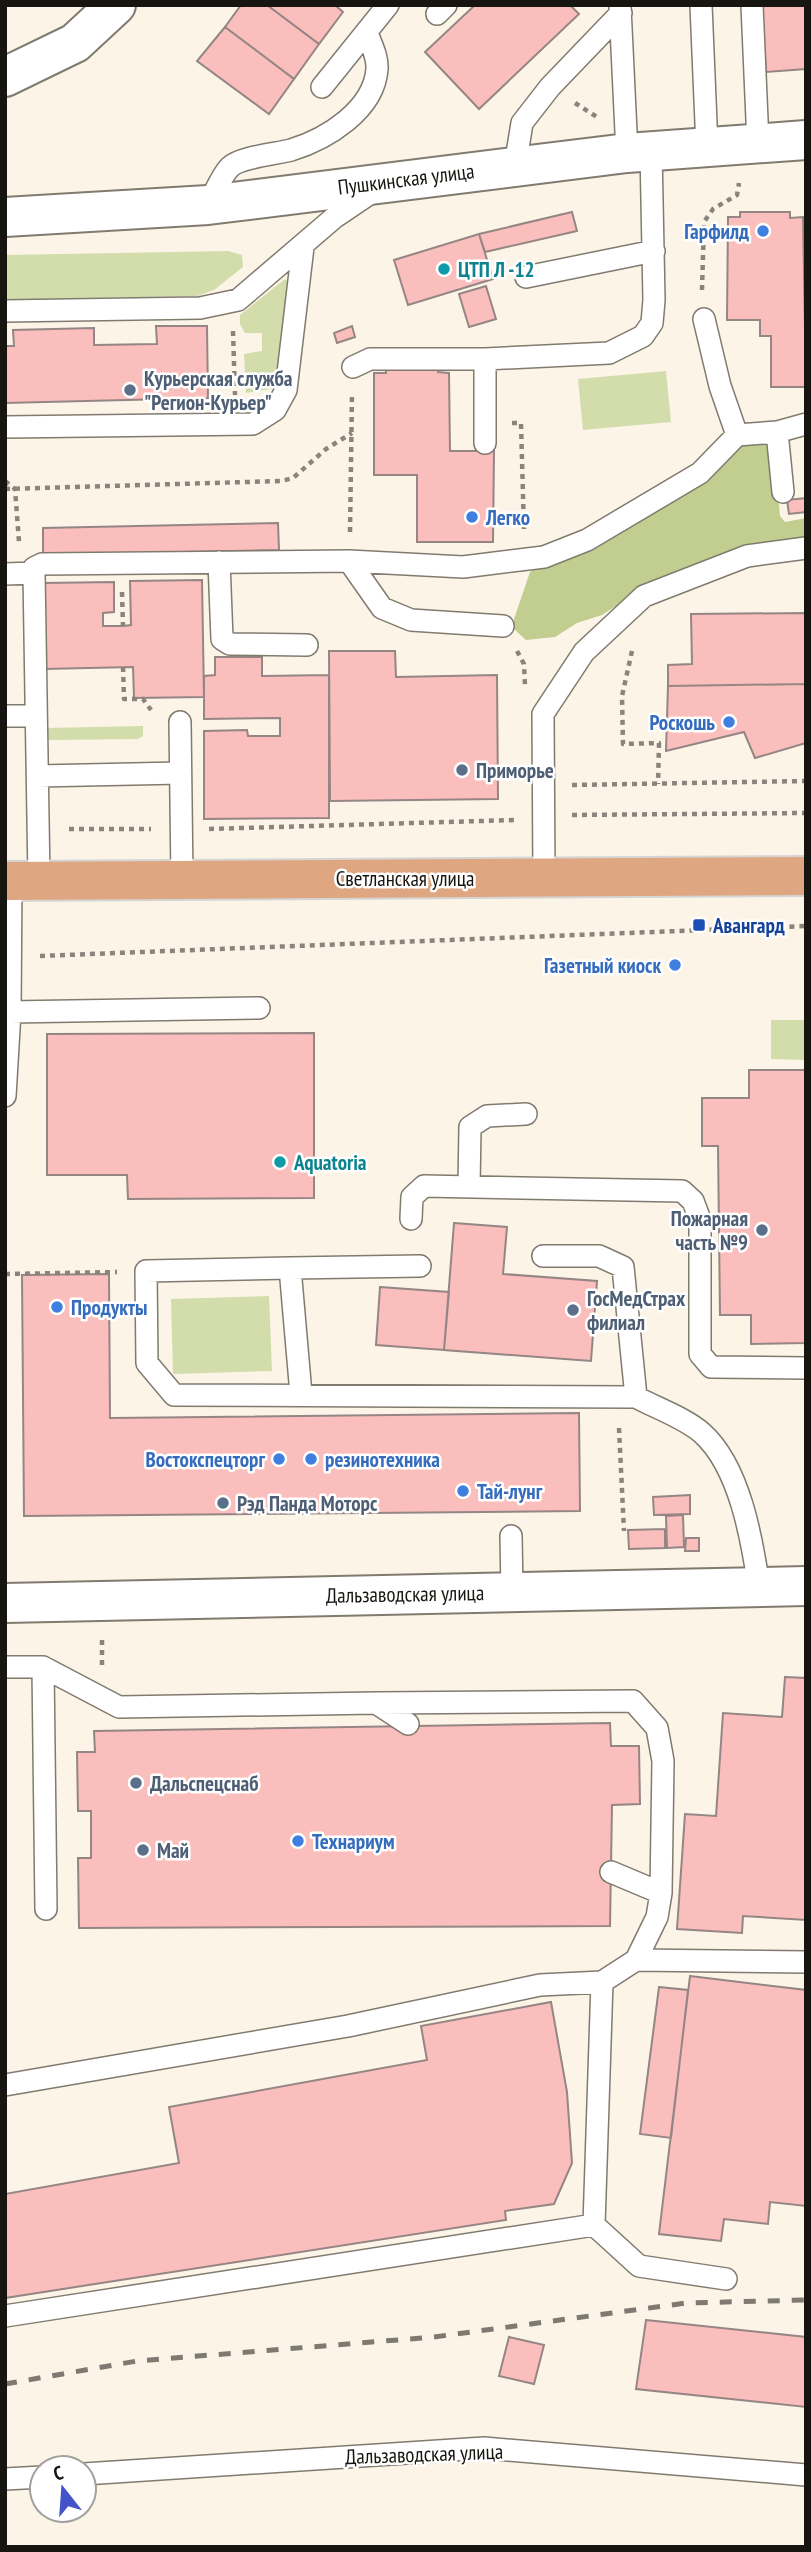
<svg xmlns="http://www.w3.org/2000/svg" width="811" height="2552" viewBox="0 0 811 2552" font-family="'PT Sans Narrow',sans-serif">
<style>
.green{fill:#d2ddab}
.forest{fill:#c1ce8f}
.building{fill:#fabfbd;stroke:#958584;stroke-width:2}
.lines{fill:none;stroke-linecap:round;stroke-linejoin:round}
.service-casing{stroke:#817a6f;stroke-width:24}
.minor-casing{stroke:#817a6f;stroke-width:42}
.secondary-casing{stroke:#817a6f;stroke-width:42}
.primary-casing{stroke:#d5d5d4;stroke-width:42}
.path{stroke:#8a857c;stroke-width:4.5;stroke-dasharray:5 5;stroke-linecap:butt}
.service{stroke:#fff;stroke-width:21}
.minor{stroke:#fff;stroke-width:38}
.secondary{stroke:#fff;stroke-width:38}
.primary{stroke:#dfa682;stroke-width:38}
.rail{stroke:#7e7a71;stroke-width:5;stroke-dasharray:12 12;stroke-linecap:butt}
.shop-dot{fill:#3f7fe0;stroke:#fff;stroke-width:2.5}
.culture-dot{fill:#0f9aa8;stroke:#fff;stroke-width:2.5}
.service-dot{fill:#5c6f8a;stroke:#fff;stroke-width:2.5}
.transit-dot{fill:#1a4fb4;stroke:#fff;stroke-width:2.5}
.labels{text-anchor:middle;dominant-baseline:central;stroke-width:5;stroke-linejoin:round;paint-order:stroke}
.street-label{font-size:21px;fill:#171510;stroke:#fff}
.shop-label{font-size:21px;font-weight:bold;fill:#366cbe;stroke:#fff;text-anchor:start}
.culture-label{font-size:21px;font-weight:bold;fill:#0d838f;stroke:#fff;text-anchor:start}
.service-label{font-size:21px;font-weight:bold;fill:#4e5e75;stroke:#fff;text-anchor:start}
.transit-label{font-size:21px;font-weight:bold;fill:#164399;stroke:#fff;text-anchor:start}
</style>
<rect width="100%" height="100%" fill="#fcf4e7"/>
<!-- green -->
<path class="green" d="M228,251L242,255L243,267L214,290L197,296L5,300V255Z
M285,279L289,283L276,388L246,393L244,354L262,351V333H245L240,324V315Z
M666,371L671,422L583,430L578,379Z
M143,726V736L138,739L50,740L45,737V728Z
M771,1020H806V1060L771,1059Z
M269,1296L272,1371L173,1374L171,1299Z"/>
<!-- forest -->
<path class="forest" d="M769,440L773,444L780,516L785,522L806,518V541L642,589L602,615L577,623L555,637L526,640L514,629V619L530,572L735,446Z"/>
<!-- building -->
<path class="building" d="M241,5H267L319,44L294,79L225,27Z
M267,5H335L343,12L319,44Z
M475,5H570L579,14L479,109L425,52Z
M762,5H806V69L766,72Z
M225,27L294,79L269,114L197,61Z
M572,212L577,231L485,252L479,234Z
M740,212H790V218L803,217L806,387H771V336H760V320H727L728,217H740Z
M479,234L493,279L408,305L394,260Z
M486,286L496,319L469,327L459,294Z
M156,326H207L208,398L5,403V346H14L13,330L94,328V345L157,344Z
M352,326L355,337L337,343L334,333Z
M386,368H438V372L449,373L450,451H494L493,542H417V475H374V373H386Z
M806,498V512L789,514L787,500Z
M278,523L279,550L43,555V528Z
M202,580L204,697L134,698L133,667L44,669L43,583L114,582V612L103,613V626H123L131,625L130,581Z
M806,613V684L668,686V665L692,664L691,614Z
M329,651H395L396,677L497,675L498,799L330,801Z
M215,657H262V676L329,675V818L204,819V731L247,730L248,736H280V718L204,719V676L215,675Z
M806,684V743L755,758L744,732L666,751L668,686Z
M314,1033V1198L128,1199L127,1175H47V1034Z
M749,1070H806V1343L751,1344V1315H720L718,1146H702V1098H749Z
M454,1223L507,1227L503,1274L597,1281L591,1361L444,1350Z
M109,1274L110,1418L579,1413L580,1511L24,1516L22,1275Z
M380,1287L449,1292L444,1350L376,1345Z
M690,1495V1514L654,1515L653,1497Z
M683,1515L684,1547L667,1548L666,1516Z
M665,1529V1548L629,1549L628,1530Z
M686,1538H699V1551H685Z
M785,1677L806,1678V1920L743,1916L742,1933L677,1929L685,1814L716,1816L723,1713L782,1717Z
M610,1723L611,1746H639L640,1804L612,1805L610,1926L79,1928L78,1858H91V1811H78L77,1752H95L94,1731Z
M690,1976L806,1990V2206L770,2202L768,2224L724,2219L721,2241L659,2234Z
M659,1987L688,1990L671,2138L640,2134Z
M551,2002L567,2092L572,2163L554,2204L505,2211L506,2220L5,2298V2194L179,2163L169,2107L427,2060L421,2026Z
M646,2320L806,2337V2407L636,2389Z
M509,2337L544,2345L534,2384L499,2376Z"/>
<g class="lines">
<defs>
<path id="service" d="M701,5L707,147
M752,5L758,143
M620,7L627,153
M437,14L446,5
M322,87L388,5
M515,166L522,123L550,87L621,13
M208,205C215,193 221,176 230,167C240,157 276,154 291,150C327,139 374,110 377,69C378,57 371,44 367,33
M526,277L654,251
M5,311L200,308L238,300L335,217L375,190
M704,319L720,386L737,435
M353,367L370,359H485L609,353L643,336L652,323L654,300L651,151
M5,427L253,424L275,410L286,390L303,247
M777,432L783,492
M485,443V359
M349,561L463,567L544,557L587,540L700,473L737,435L777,432L806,424
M219,562L222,639L230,644L307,645
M34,573L39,880
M5,574L34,573V568L42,564L349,561L382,608L411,620L503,626
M5,716H36
M180,722L182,879
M38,776L180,773
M544,877L543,714L584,652L644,596L747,556L806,548
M10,1012L259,1008
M5,1096L10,1012L11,880
M469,1186L470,1127L487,1116L526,1114
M411,1219L412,1197L424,1186L682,1191L693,1201L700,1220V1354L711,1367L806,1368
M543,1256H599L623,1267L636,1397
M290,1268L420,1266
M301,1394L290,1268L146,1271L147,1363L174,1395L636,1397C656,1408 685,1418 702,1433C740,1467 752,1540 759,1587
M511,1536L512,1592
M5,1667H43
M611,1872L661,1893
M46,1909L43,1667L119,1707L376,1703L408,1724
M636,1960L806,1962
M5,2085L348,2026L540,1985L602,1982L636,1960L657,1917L661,1893L663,1761L657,1728L633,1701L376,1703
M594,2225L639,2266L726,2279
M5,2316L594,2225L602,1982
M84,2474L484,2448L806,2475
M5,2479L42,2477"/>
<path id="minor" d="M5,77L75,43L116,5
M5,1603L806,1586"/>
<path id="secondary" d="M5,217L208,205L627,153L806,140"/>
<path id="primary" d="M5,881L806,876"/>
</defs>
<!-- service casing -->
<use href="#service" class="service-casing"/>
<!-- minor casing -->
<use href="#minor" class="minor-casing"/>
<!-- secondary casing -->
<use href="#secondary" class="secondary-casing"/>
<!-- primary casing -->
<use href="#primary" class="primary-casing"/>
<!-- path -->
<path class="path" d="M575,103L597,117
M702,290L704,222L713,209L737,195L739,183
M233,331L235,395
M512,423H521L524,531
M5,481L15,489L19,542
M5,489L281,481L293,478L326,449L352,433
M350,532L352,394
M122,592L123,626
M517,651L524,664L525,686
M632,651L622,696L623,744L659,743L658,784
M123,667L124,699H143L151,710
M572,785L806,781
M572,815L806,813
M69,829H151
M209,829L515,820
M40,956L806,926
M5,1274L117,1272
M619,1428L624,1531
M102,1665V1639"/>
<!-- service -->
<use href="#service" class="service"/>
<!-- minor -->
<use href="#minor" class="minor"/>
<!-- secondary -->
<use href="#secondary" class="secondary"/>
<!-- primary -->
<use href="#primary" class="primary"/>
<!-- rail -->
<path class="rail" d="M5,2384L137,2361L434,2337L686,2303L806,2300"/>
</g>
<!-- markers -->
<g class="shop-dot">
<circle cx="763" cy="231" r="7"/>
<circle cx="472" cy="517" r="7"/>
<circle cx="729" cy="722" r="7"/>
<circle cx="675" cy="965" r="7"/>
<circle cx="57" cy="1307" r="7"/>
<circle cx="279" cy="1459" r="7"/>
<circle cx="311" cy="1459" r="7"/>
<circle cx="463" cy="1491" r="7"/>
<circle cx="298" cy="1841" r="7"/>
</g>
<g class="culture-dot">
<circle cx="444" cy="269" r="7"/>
<circle cx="280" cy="1162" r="7"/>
</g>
<g class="service-dot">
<circle cx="130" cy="390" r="7"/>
<circle cx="462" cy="770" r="7"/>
<circle cx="762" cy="1230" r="7"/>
<circle cx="573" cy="1310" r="7"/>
<circle cx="223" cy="1503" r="7"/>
<circle cx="136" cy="1783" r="7"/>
<circle cx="143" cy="1850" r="7"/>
</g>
<rect class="transit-dot" x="692" y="918" width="14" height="14" rx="3.5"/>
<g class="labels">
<!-- street labels -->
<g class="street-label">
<text transform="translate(406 179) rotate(-7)">Пушкинская улица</text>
<text x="405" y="878">Светланская улица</text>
<text transform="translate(405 1594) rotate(-1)">Дальзаводская улица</text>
<text transform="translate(424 2454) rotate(-2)">Дальзаводская улица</text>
</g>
<!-- shop labels -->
<g class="shop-label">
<text x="749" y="231" text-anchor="end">Гарфилд</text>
<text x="486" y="517">Легко</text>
<text x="715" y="722" text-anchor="end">Роскошь</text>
<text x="661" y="965" text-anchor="end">Газетный киоск</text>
<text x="71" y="1307">Продукты</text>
<text x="265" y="1459" text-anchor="end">Востокспецторг</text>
<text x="325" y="1459">резинотехника</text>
<text x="477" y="1491">Тай-лунг</text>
<text x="312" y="1841">Технариум</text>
</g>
<!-- culture labels -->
<g class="culture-label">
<text x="458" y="269">ЦТП Л -12</text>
<text x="294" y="1162">Aquatoria</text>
</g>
<!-- service labels -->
<g class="service-label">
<text x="144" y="378">Курьерская служба<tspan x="144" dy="24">"Регион-Курьер"</tspan></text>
<text x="476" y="770">Приморье</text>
<text x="748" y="1218" text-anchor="end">Пожарная<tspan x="748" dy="24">часть №9</tspan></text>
<text x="587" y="1298">ГосМедСтрах<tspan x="587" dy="24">филиал</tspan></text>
<text x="237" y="1503">Рэд Панда Моторс</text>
<text x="150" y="1783">Дальспецснаб</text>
<text x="157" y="1850">Май</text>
</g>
<!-- transit labels -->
<g class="transit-label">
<text x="713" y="925">Авангард</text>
</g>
</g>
<!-- border -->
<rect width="811" height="2552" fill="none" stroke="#171510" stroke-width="14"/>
<!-- north arrow -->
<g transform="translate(63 2489) rotate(343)"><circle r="33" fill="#ffffff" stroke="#a2a19f" stroke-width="2"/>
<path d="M0-5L12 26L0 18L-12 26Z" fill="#4453c7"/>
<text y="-10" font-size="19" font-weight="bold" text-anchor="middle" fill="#171510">С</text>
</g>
</svg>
